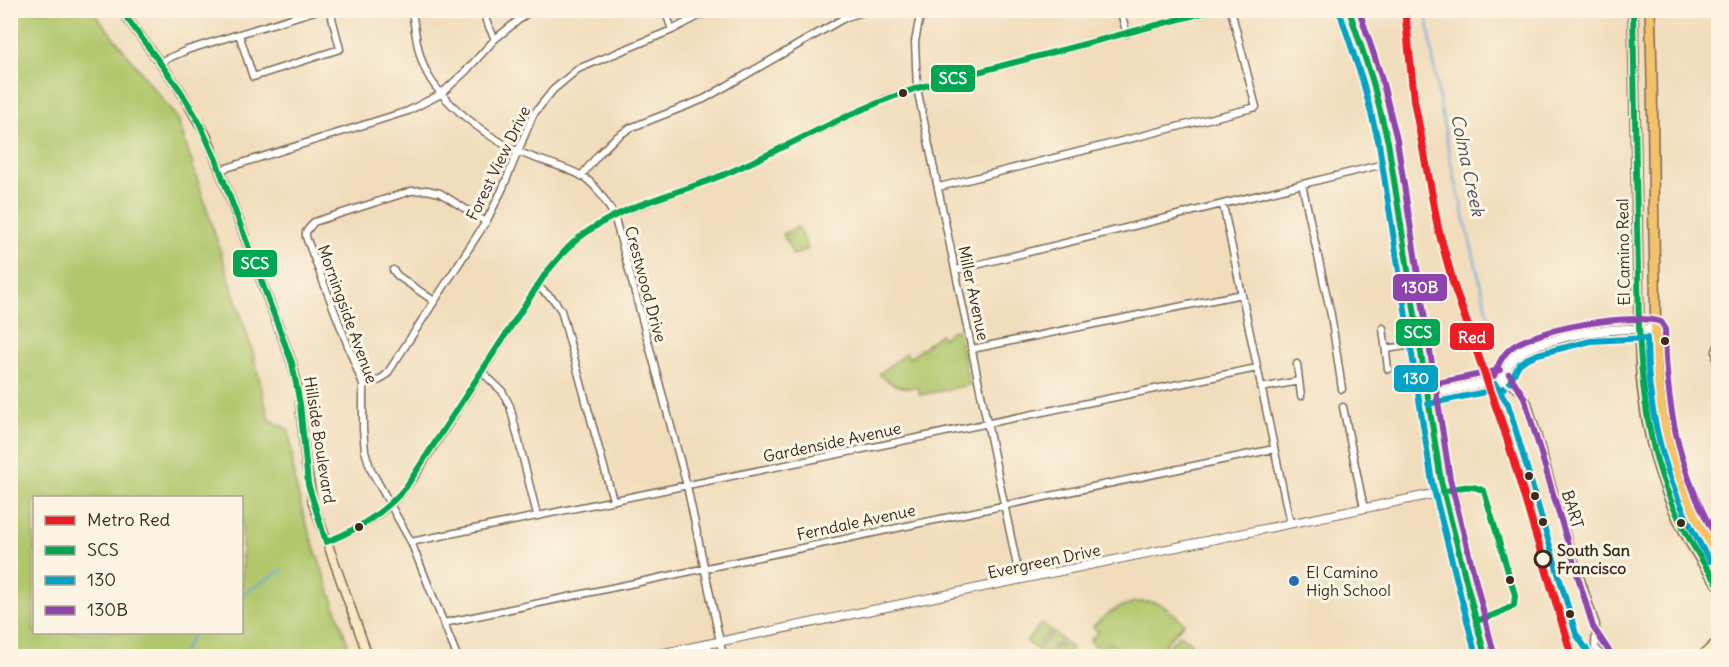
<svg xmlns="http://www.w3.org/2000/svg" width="1729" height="667" viewBox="0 0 1729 667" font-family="Delius,sans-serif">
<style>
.green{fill:#b0c76c;stroke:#767845;stroke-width:1.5;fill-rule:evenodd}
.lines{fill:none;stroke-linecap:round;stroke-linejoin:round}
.stream{stroke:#64a5d7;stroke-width:2}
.minor-casing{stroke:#7b6955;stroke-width:9}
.tertiary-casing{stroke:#7b6955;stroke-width:10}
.secondary-casing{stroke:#7b6955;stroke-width:11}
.primary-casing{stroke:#7b6955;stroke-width:12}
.minor{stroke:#fff;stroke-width:6}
.tertiary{stroke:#fff;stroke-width:8}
.secondary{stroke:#fae7c3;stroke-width:8}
.primary{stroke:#f3c26a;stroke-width:9}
.bus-1-casing{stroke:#fcf5e5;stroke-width:10}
.bus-2-casing{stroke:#fcf5e5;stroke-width:10}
.bus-3-casing{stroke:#fcf5e5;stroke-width:10}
.bus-1{stroke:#00a651;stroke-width:6}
.bus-2{stroke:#03a3c5;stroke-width:6}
.bus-3{stroke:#8e44ad;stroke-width:6}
.metro-1-casing{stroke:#fcf5e5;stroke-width:12}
.metro-1{stroke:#ed1c24;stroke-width:8}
.bus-dot{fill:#3b2a1e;stroke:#fcf5e5;stroke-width:2}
.stop-dot{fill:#fcf5e5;stroke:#3b2a1e;stroke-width:3}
.poi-dot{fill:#1f6fb2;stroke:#fcf5e5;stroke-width:2}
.labels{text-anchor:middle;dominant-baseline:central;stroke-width:6;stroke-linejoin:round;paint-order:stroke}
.street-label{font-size:16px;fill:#3b2a1e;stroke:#fcf5e5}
.stop-label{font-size:16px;font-weight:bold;fill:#3b2a1e;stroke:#fcf5e5;text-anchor:start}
.poi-label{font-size:16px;fill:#3b2a1e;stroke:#fcf5e5;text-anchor:start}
.water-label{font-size:18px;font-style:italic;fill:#49555f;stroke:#fcf5e5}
.line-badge{stroke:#fcf5e5;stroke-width:2}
.badge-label{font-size:16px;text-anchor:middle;font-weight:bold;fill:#fff}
</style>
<rect width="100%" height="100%" fill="#fcf5e5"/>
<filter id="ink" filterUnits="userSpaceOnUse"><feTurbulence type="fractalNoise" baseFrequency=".0167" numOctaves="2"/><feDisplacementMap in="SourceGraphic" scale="12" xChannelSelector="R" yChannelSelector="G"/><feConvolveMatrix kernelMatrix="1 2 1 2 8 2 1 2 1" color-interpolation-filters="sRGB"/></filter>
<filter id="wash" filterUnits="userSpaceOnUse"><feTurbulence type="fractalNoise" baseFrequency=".008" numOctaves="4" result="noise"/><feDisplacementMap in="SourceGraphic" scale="24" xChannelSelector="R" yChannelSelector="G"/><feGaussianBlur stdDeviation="1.35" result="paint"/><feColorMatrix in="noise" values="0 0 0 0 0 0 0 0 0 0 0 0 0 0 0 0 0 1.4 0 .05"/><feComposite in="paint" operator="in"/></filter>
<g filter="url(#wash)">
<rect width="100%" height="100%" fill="#f1ddbc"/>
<!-- green -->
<path class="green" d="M10,11H93L178,119L253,353L269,419L289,430L295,482L305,520L352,656H11ZM34,498H242V632H34Z
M798,227L808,249L793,255L783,234Z
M958,330L969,385L920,395L918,387C901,389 892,386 879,374L906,353L910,358L940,334L943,338L951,331Z
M1137,602C1163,600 1166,607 1184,623L1165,644L1164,651L1180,634L1191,644L1180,656H1164L1162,654L1159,656H1125L1110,643L1102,652L1090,641L1098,632L1093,627C1105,614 1118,605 1137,602Z
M1042,623L1051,630L1035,649L1026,641Z
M1053,632L1062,639L1047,656H1044L1037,651Z
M1064,641L1072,649L1066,656H1051Z"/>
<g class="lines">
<!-- stream -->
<path class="stream" d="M1426,10L1438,94L1451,163L1492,331
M242,595L283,569
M181,656L194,632"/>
</g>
</g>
<g filter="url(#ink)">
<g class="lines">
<defs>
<path id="minor" d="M318,10L239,34L253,77L340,49L330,10
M412,10C415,30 417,51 425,69C439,101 486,136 517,151C538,161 562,165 582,176C597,185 605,201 614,215L687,486L723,656
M485,10L486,21L495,39
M665,10L672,30
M921,10L915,42L917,88L1020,580
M1120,10L1127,34
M1716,10L1718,37
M160,62L187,50L239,34
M220,170L408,111L441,94L466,71L495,39L531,10
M581,176L599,154L614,139L630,128L704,99L846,17L870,10
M1302,184L1331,315L1342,389
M939,187L1256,107L1231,10
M1223,205L1290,523
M393,270L398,276L434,301
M956,270L1392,162
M537,286L553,299L561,310L613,500
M1383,328L1388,369
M1718,346L1716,351L1718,377
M972,349L1242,294
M1386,349L1419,344
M1297,364L1301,396
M482,372L502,391L510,406L537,515
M1502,379L1521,392L1528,403L1570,547L1596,625L1595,647L1601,656
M363,385L380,380L387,374L486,222L502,190L533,115L553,90L578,69L672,30L710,10
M1261,388L1299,381
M1343,407L1364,508
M326,542C363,529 393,508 415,476L546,273L561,255L580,237L599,224L622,212L728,173L885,99L917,88L1216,10
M411,542L1257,368
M444,623L1274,449
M457,656L411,542L371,470L365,451L363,429V385L306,237V232L314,222L411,191L427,190L440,193L486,222"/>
<path id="tertiary" d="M1426,395L1502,379C1505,372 1508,363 1513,358C1523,348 1537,344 1551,341C1586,330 1620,328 1656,329
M650,656L1443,492"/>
<path id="secondary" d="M121,10L180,90L208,139L292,363L299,394L306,465L313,503L368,656
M1349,10L1372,79L1388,142L1441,481L1485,656
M1702,656L1718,641"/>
<path id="primary" d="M1633,10L1639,328C1640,350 1640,372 1643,393C1650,460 1676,531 1718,584
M1650,10C1654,99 1652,187 1655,275C1656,313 1654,352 1659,390C1666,448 1685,507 1718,556"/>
</defs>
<!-- minor casing -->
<use href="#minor" class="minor-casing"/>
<!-- tertiary casing -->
<use href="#tertiary" class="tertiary-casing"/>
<!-- secondary casing -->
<use href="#secondary" class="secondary-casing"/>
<!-- primary casing -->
<use href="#primary" class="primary-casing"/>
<!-- minor -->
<use href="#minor" class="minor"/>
<!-- tertiary -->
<use href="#tertiary" class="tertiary"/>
<!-- secondary -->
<use href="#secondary" class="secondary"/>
<!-- primary -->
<use href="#primary" class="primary"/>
<defs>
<path id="bus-1" d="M121,10L180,90L198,120L216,160L292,363L300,404L308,484L326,542
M1349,10L1372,79L1388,142L1441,481L1485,656
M1633,10L1639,328C1643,428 1658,501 1718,584
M1443,492C1457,488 1471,483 1484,491L1515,595L1514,605C1502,613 1489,617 1476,621
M326,542C358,530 384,513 406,487L546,273C557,260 567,247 580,237C623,203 681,194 730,172C793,144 852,110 917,88L1214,10"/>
<path id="bus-2" d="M1340,13L1363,82L1379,144L1432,482L1476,656
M1510,382L1519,364L1526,359L1538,354L1591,341L1647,338C1647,418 1668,493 1710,561
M1495,384L1508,404L1576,634L1591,656
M1428,404L1504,388"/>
<path id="bus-3" d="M1359,10L1381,76L1397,140L1450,479L1494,654
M1509,374L1524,397L1593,627L1609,651
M1494,376C1498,365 1502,355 1511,348C1534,329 1633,312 1661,322L1665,328C1666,404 1678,474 1718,540
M1424,386L1500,370"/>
</defs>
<!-- bus-1 casing -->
<use href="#bus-1" class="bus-1-casing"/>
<!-- bus-2 casing -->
<use href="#bus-2" class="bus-2-casing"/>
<!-- bus-3 casing -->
<use href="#bus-3" class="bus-3-casing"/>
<!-- bus-1 -->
<use href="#bus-1" class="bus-1"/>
<!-- bus-2 -->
<use href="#bus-2" class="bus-2"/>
<!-- bus-3 -->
<use href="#bus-3" class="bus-3"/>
<defs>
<path id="metro-1" d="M1405,10L1414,100L1438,228L1454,286L1507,438L1572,656"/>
</defs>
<!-- metro-1 casing -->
<use href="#metro-1" class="metro-1-casing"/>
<!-- metro-1 -->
<use href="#metro-1" class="metro-1"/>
</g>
</g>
<!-- markers -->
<g class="bus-dot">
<circle cx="903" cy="93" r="5"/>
<circle cx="1665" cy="341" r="5"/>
<circle cx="1529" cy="476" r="5"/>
<circle cx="1535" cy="496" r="5"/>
<circle cx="1543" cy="522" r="5"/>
<circle cx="1681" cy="523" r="5"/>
<circle cx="359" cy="527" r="5"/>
<circle cx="1510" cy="580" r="5"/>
<circle cx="1570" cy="614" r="5"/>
</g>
<circle class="stop-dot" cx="1543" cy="559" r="8"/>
<circle class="poi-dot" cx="1294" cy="581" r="6"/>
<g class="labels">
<!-- street labels -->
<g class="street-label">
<text transform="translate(498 163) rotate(-64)">Forest View Drive</text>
<text transform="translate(1623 252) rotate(-91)">El Camino Real</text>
<text transform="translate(646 284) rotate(75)">Crestwood Drive</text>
<text transform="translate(974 293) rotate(78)">Miller Avenue</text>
<text transform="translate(348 314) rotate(70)">Morningside Avenue</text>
<text transform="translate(320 440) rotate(81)">Hillside Boulevard</text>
<text transform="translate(832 442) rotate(-12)">Gardenside Avenue</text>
<text transform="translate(1573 509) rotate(73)">BART</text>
<text transform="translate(856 522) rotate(-12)">Ferndale Avenue</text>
<text transform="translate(1044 561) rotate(-12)">Evergreen Drive</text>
</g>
<!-- stop labels -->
<g class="stop-label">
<text x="1557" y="550">South San<tspan x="1557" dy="18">Francisco</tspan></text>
</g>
<!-- poi labels -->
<g class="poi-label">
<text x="1306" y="572">El Camino<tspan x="1306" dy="18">High School</tspan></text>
</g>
<!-- water labels -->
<g class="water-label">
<text transform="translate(1468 165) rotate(78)">Colma Creek</text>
</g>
</g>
<g class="line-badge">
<rect x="930" y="64" width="46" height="29" rx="6" fill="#00a651"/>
<rect x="232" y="249" width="46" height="29" rx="6" fill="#00a651"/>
<rect x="1392" y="273" width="56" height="29" rx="6" fill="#8e44ad"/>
<rect x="1395" y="318" width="46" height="29" rx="6" fill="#00a651"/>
<rect x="1449" y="322" width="46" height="29" rx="6" fill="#ed1c24"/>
<rect x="1393" y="364" width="46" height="29" rx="6" fill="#03a3c5"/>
</g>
<g class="badge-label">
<text x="953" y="84">SCS</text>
<text x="255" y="269">SCS</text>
<text x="1420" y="293">130B</text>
<text x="1418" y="338">SCS</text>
<text x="1472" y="343">Red</text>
<text x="1416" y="384">130</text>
</g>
<!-- margin -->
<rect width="1729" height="667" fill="none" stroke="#fcf5e5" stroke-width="36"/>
<!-- legend -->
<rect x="33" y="496" width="210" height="138" fill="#fcf5e5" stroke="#afa495" stroke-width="1.5"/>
<rect x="45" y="516" width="30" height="9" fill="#ed1c24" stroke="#afa495" stroke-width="1.5"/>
<text x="87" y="526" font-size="18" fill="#3b2a1e">Metro Red</text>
<rect x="45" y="546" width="30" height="9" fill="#00a651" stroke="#afa495" stroke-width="1.5"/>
<text x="87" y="556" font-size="18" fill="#3b2a1e">SCS</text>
<rect x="45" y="576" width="30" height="9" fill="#03a3c5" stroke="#afa495" stroke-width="1.5"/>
<text x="87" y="586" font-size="18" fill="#3b2a1e">130</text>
<rect x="45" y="606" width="30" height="9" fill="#8e44ad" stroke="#afa495" stroke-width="1.5"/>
<text x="87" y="616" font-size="18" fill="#3b2a1e">130B</text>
</svg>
